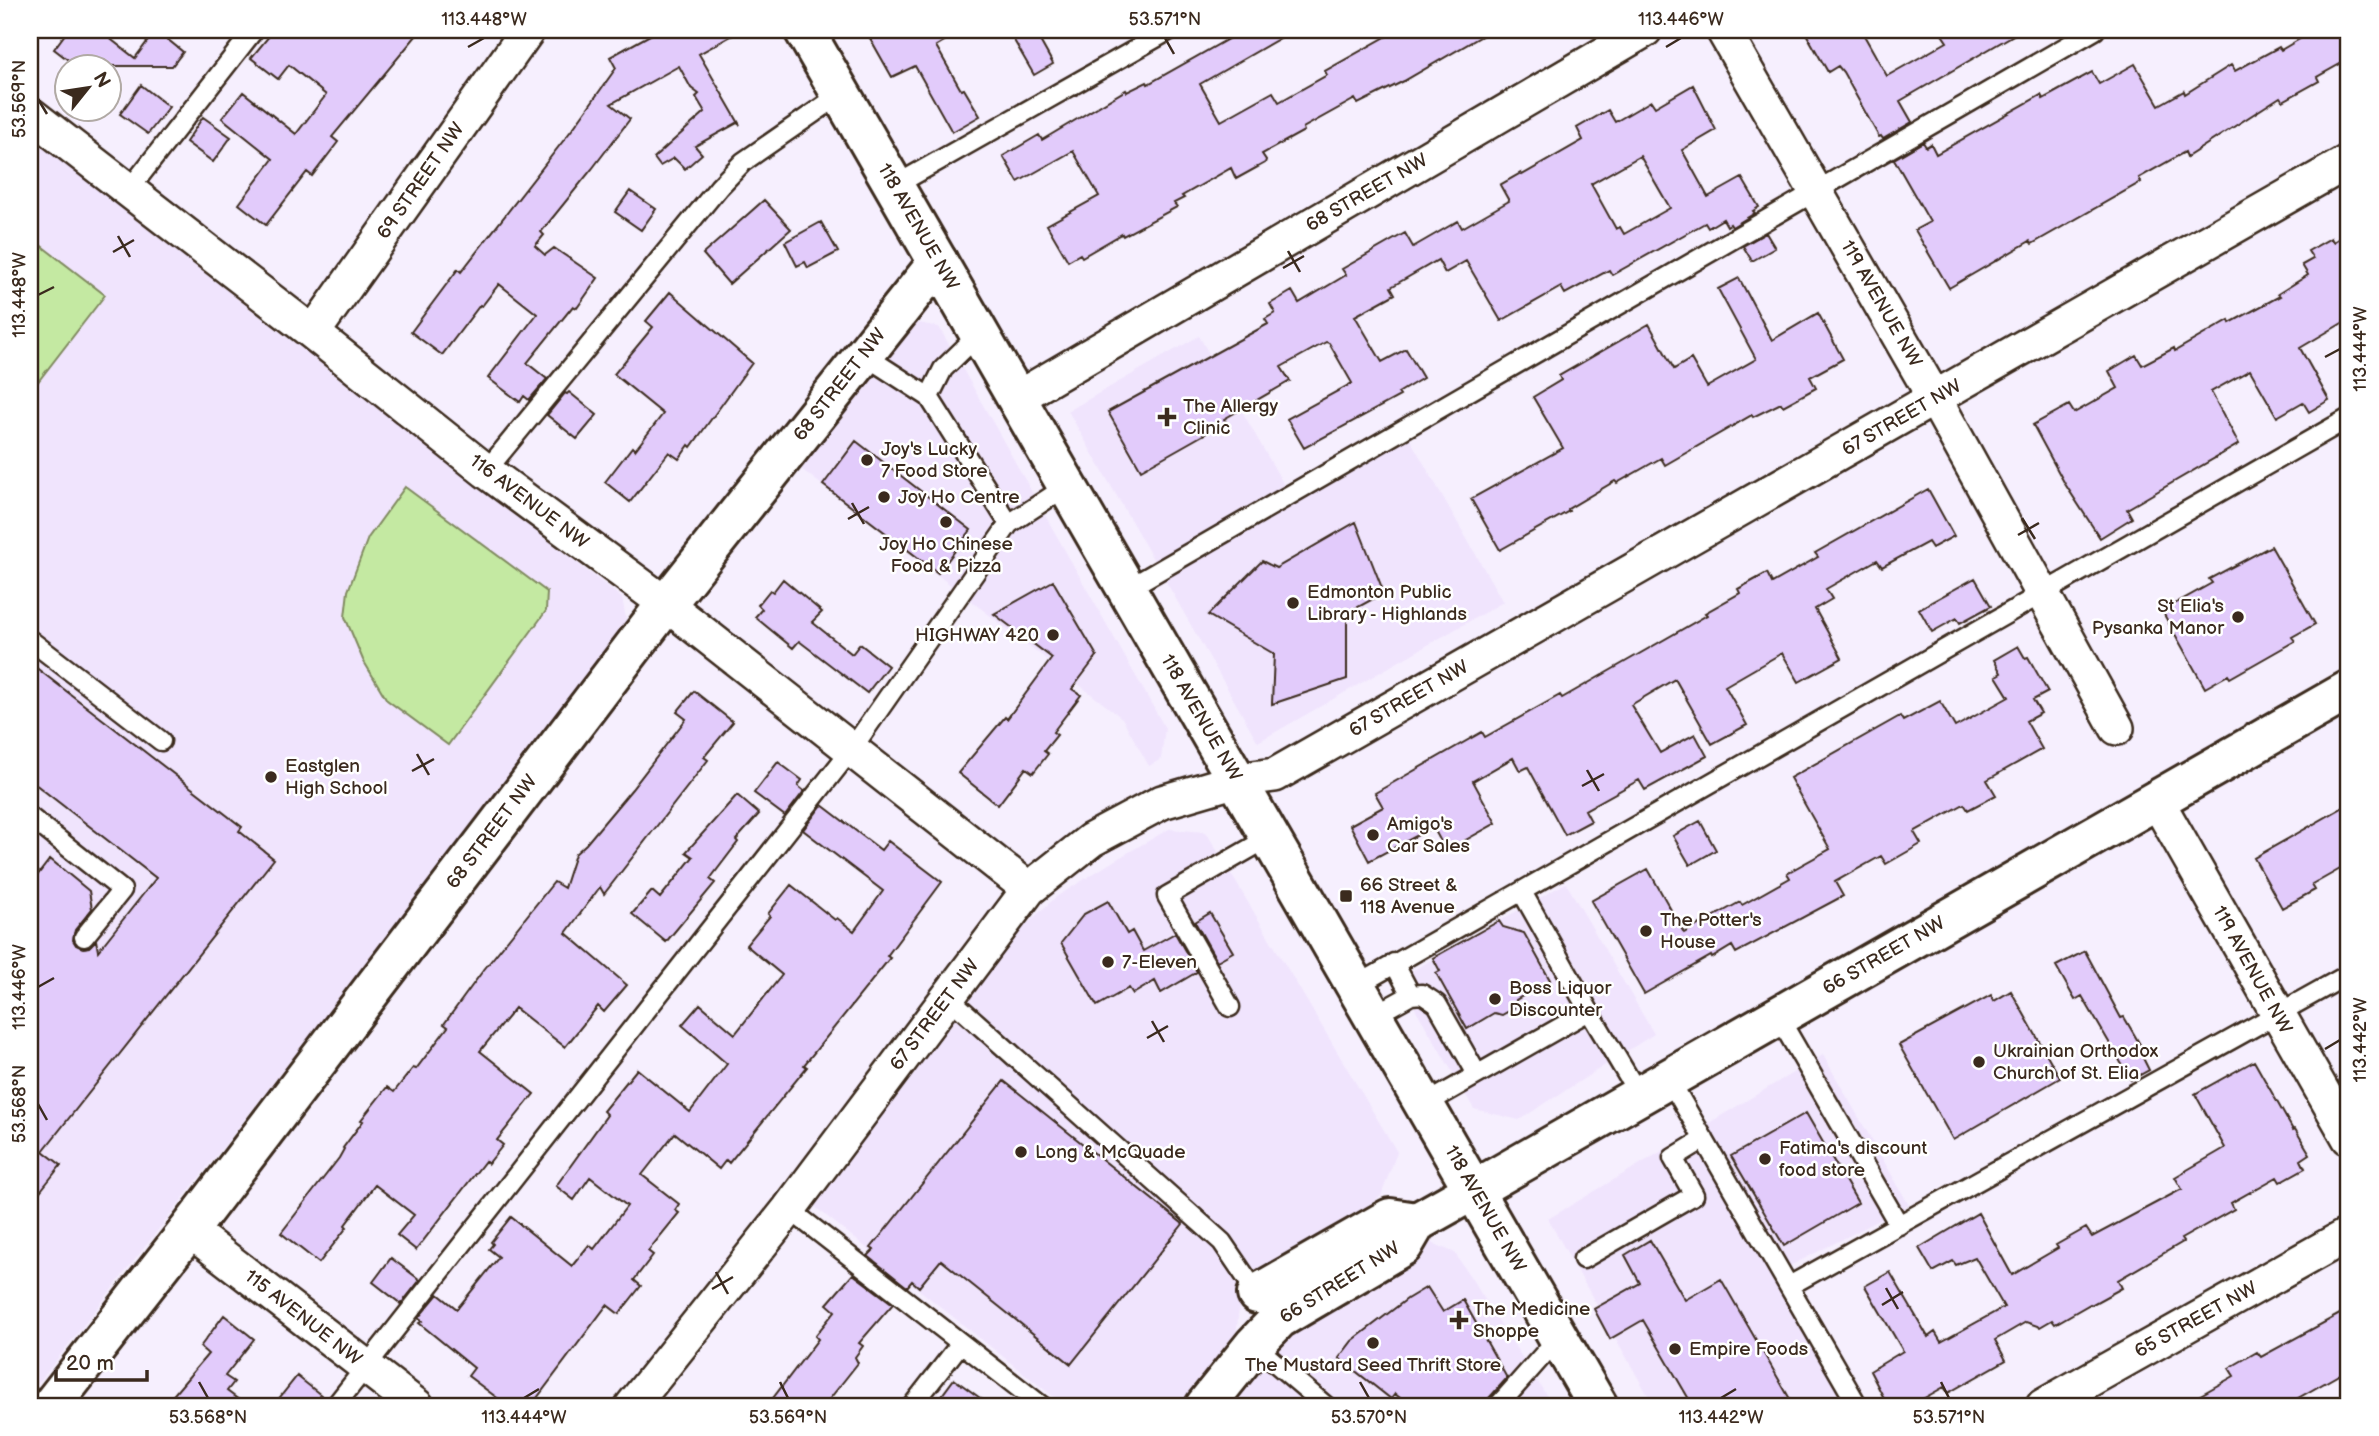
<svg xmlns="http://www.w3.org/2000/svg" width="2379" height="1436" viewBox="0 0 2379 1436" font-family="'Balsamiq Sans',sans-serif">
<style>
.built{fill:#f0e4fd}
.green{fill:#c4e9a2;stroke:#808a60;stroke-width:2}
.building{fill:#e2cbfb;stroke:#3b2a1e;stroke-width:2;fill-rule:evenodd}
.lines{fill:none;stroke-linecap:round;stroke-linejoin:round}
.service-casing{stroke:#3b2a1e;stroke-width:23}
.minor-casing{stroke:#3b2a1e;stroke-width:38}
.tertiary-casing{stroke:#3b2a1e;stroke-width:44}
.secondary-casing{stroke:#3b2a1e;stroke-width:44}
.service{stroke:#fff;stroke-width:18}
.minor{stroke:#fff;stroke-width:33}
.tertiary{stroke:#fff;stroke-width:38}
.secondary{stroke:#fff;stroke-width:38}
.ticks{fill:none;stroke:#3b2a1e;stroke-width:2.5}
.poi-dot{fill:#3b2a1e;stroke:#fff;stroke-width:2.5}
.labels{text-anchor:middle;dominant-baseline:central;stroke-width:5;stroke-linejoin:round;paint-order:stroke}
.street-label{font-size:19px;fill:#3b2a1e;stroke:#fff}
.poi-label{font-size:19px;fill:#3b2a1e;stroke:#fff;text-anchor:start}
.neatline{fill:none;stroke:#3b2a1e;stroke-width:2.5}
.ticks-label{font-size:18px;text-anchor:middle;fill:#3b2a1e}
</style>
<rect width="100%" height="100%" fill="#f6effe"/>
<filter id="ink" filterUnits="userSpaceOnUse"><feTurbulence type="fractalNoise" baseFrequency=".0143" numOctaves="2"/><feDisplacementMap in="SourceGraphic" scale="14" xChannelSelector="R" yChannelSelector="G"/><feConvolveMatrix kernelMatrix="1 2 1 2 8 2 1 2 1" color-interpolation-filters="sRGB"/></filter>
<g filter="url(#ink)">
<!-- built -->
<path class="built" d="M30,137L622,598L628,629L30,1394Z
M914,322L939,327L1165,728L1161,759L1149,766L1122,718L800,468Z
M1199,336L1284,485L1399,420L1503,602L1258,742L1068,411Z
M1169,829L1206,832L1397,1152L1381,1196L1240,1298L1236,1337L1181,1406H1065L809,1202L1015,935L1056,897L1117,859Z
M1566,883L1654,1034L1519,1120L1474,1109L1398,979Z
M1823,1055L1909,1205L1788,1267L1867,1406H1654L1548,1219Z
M1428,1241L1455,1253L1525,1362L1487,1406H1230L1303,1321Z
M1533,1374L1553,1406H1507Z"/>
<!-- green -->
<path class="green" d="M30,237L105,295L30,392Z
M405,487L547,592L546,611L448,745L387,700L363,660L345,617L348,591L368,538Z"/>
<!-- building -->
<path class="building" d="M68,30H99L135,58L156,30L183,52L172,66H76L54,49Z
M274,30H421L332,137L338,142L312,176L307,172L266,225L239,204L273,159L222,118L243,92L296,134L326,95L289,65L278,79L251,58Z
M659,30H742L699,54L740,125L737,123L695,146L702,154L685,169L674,158L660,166L654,158L705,112L696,97L699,94L691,88L679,66L611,104L630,119L592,169L541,232L544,235L535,246L545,255L554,248L598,278L577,308L573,306L527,363L547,379L529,400L524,396L520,402L488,378L537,314L499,284L482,306L480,305L442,355L411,332L458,269L461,272L574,127L616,68L610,57Z
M884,30H963L936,46L961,90L964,89L980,116L952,132L915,66L892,77L870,38Z
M1008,30H1034L1053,64L1034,75Z
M1244,30H1294L1200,84L1221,121L1273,92L1279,102L1327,75L1325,71L1398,30H1492L1404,81L1358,104L1355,99L1303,128L1304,131L1262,154L1266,160L1265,163L1236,179L1231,168L1182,196L1184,198L1174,203L1177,207L1123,236L1122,234L1082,257L1080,254L1068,261L1047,225L1099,196L1073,151L1018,182L1003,156L1039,135L1042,140L1126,90L1127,92L1147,82L1148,84Z
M1804,30H1861L1887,76L1947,42L1939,30H2022L1900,101L1912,122L1883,139L1881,136L1879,137L1843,72L1838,66L1828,72Z
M2315,30H2349V59L2317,77L2319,81L2283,101L2280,97L2187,157L2185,152L2139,178L2141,182L2032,244L2030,241L1949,288L1915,230L1930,222L1894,159L1923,142L1926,147L1931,144L1936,154L2041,95L2043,99L2092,72L2099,84L2135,64L2159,105L2184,91L2185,94L2231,65L2235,71L2279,47L2281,50Z
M141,85L169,107L148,134L120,114Z
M1693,85L1716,130L1682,150L1708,197L1742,178L1759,207L1753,211L1755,213L1732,227L1730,224L1727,226L1723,219L1708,228L1705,223L1612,275L1609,270L1565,294L1561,287L1501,321L1466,261L1445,273L1438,260L1391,287L1395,294L1355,316L1382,362L1406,349L1423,378L1398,393L1400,396L1304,448L1287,419L1352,383L1329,343L1326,342L1281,367L1290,381L1224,419L1226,422L1141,470L1108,412L1268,324L1265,319L1275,313L1270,304L1292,291L1299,303L1346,275L1342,269L1405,233L1413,247L1458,221L1462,228L1509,201L1500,185L1521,173L1522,175L1583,140L1577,128L1608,110L1615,122L1651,101L1655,107ZM1640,156L1670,208L1624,234L1620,227L1616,229L1591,184Z
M203,117L231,137L213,162L186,142Z
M630,191L656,209L641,230L615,212Z
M764,200L791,229L729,284L703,254Z
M821,222L838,252L808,268L805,262L797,266L785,242Z
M2349,232V319L2300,348L2329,400L2309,412L2303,402L2277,417L2250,370L2211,392L2239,444L2127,509L2132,518L2100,538L2065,484L2033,425L2069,405L2074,413L2118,388L2109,371L2136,355L2142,365L2174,348L2175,351L2229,320L2230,323L2280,296L2278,294L2308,275L2302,265L2313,259L2308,251L2331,238L2333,242Z
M1766,233L1775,248L1752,261L1743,246Z
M1739,278L1772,340L1818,313L1843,359L1810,377L1816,388L1783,406L1781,403L1753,417L1752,415L1665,465L1661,458L1617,483L1615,481L1568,509L1569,511L1500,550L1471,499L1563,448L1533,397L1561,380L1559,376L1649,324L1674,369L1691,359L1707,387L1756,359L1718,289Z
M670,292L752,363L691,447L689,445L679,459L669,452L630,502L605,482L632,447L635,450L663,414L614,374L653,327L646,321Z
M569,392L597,415L577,439L547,415L565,393L567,394Z
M856,441L971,530L938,573L823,485Z
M1928,489L1954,536L1932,548L1928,542L1882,567L1877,560L1826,589L1832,599L1815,609L1842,658L1799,682L1782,653L1725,686L1747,725L1712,744L1675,679L1631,705L1660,753L1695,734L1707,756L1645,790L1639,780L1585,810L1591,821L1565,835L1528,767L1520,771L1513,758L1473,781L1496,823L1446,851L1433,827L1369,861L1350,825L1383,807L1375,793L1482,732L1485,737L1560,695L1562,698L1611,670L1707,615L1705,613L1740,593L1738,589L1767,573L1772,583L1818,557L1815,553Z
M1356,522L1384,593L1347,613V679L1272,704L1274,654L1208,615L1262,561L1276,568Z
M2271,546L2315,624L2292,637L2295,641L2230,678L2228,675L2205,688L2162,611L2212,583L2209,579Z
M1975,578L1991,606L1960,623L1957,618L1932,632L1919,609Z
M783,579L822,612L812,622L852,654L860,644L888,666L867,693L799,641L793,648L755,617L762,609L758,605L770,590L773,592Z
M1053,581L1097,656L1072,689L1081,695L1053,732L1057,735L1044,751L1048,754L1033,773L1026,768L998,805L958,773L1005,717L1007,719L1052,658L994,614Z
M2018,646L2025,658L2028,657L2048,692L2033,700L2041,713L2026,721L2042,749L1987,780L1996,795L1968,810L1964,804L1914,832L1921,844L1886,864L1881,856L1835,882L1843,896L1736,953L1732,946L1712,958L1711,956L1644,994L1591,901L1648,869L1684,933L1740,902L1742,905L1790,878L1787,873L1830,849L1790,778L1900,716L1903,721L1940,701L1955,727L2009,697L1996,676L2001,673L1994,660Z
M30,663L242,827L239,831L274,859L43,1151L61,1165L30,1204V885L50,859L89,891L92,909L75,930L73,940L76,945L83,948L89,947L96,940L98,951L156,878L30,780Z
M694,691L733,722L704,757L708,760L604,894L600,887L566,933L627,985L604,1012L598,1006L565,1047L515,1008L480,1051L534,1094L497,1140L503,1145L488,1164L485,1161L416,1250L397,1235L414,1215L375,1185L345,1225L347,1227L319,1263L281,1233L339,1158L344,1149L343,1148L363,1121L361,1120L387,1087L394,1092L413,1068L416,1069L448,1027L444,1024L482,972L554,882L564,888L575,854L586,844L632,789L686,719L677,712Z
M778,762L802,780L798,786L804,791L785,816L754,793Z
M737,795L759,814L736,840L738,842L710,879L715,883L666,942L632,914L652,891L660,898L693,857L686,852Z
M2349,804V864L2312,885L2315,890L2282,908L2254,858Z
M822,805L881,850L888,841L942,882L887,956L890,958L804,1065L807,1067L729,1163L726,1160L719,1169L675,1133L642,1175L679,1204L675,1210L679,1213L648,1251L653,1255L634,1280L641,1286L619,1314L607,1305L531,1406H508L468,1376L474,1368L419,1323L422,1321L418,1318L438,1294L457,1309L499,1257L489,1249L493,1244L491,1242L511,1217L572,1266L589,1245L594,1249L627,1206L590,1177L574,1200L556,1186L607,1115L603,1111L637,1069L690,1112L727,1064L682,1025L700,1004L735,1034L782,975L746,945L770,916L768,914L791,885L835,920L837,918L854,931L883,891L803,830Z
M1700,821L1716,850L1690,865L1673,836Z
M1108,901L1127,934L1132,931L1143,951L1175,933L1197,972L1161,993L1155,981L1133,994L1129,988L1097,1006L1061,943L1084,914Z
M1210,913L1233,952L1217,961L1195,922Z
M1499,921L1503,927L1524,933L1550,980L1516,1000L1514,1008L1502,1015L1494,1013L1467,1029L1436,973L1440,971L1433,958Z
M2085,951L2121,1018L2124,1017L2142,1048L2139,1050L2149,1070L2131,1080L2082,996L2075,1000L2056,966Z
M2011,991L2060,1078L1953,1140L1899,1045L1991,995L1994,1001Z
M2254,1061L2293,1130L2295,1129L2310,1154L2301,1160L2305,1168L2280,1182L2277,1177L2231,1203L2234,1209L2181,1239L2183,1242L2118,1280L2122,1288L2091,1305L2090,1304L2055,1324L2052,1320L2040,1327L2026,1322L1995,1340L2006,1360L1948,1393L1944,1387L1910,1406H1888L1870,1371L1903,1351L1865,1286L1890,1272L1928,1337L1935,1332L1941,1342L2004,1307L1975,1257L1956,1265L1953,1261L1933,1272L1919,1248L1978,1213L2012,1275L2058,1248L2056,1245L2086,1228L2092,1237L2182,1189L2175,1177L2225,1148L2195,1094Z
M1004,1081L1183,1224L1071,1364L941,1260L919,1287L912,1281L907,1287L868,1256L874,1250L871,1248Z
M1806,1113L1858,1203L1784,1246L1731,1156Z
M1650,1240L1685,1300L1721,1279L1794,1406H1693L1643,1320L1610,1339L1594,1309L1640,1283L1625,1255Z
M391,1258L420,1280L401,1304L373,1282Z
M853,1274L893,1304L859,1343L863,1346L855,1357L858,1363L824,1406H767L818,1339L815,1336L835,1311L827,1304Z
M1427,1287L1443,1312L1463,1300L1507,1378L1489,1398L1487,1406H1410L1395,1394L1391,1399L1339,1358L1352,1341L1407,1299Z
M2349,1309V1369L2284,1406H2181L2234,1376L2229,1368L2257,1352L2261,1357Z
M224,1315L254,1339L225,1376L234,1382L227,1391L247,1406H164L208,1354L200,1347Z
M297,1376L326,1399L324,1406H273Z
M954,1379L991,1406H934Z"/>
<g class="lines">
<defs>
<path id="service" d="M894,186L1170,30
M128,191L254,30
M864,355L929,397L1009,524
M929,397L943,369L979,334
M486,471L719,187L743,162L841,94
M1127,589L2095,30
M30,640L161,741
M30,817L122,890L84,937
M1522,892L1589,1011L1639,1095
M1394,963L1411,995
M1356,986L2349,418
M948,997L1222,1242L1260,1298
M1230,1007L1167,896L1270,837
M1373,1016L1411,995L1422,994L1437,1004L1477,1074
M1778,1016L1899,1225
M1669,1079L1858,1406
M1424,1105L1589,1011
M789,1209L1042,1406
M1583,1259L1694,1195L1673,1158L1704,1139
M1789,1286L2349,974
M1254,1345L1326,1406
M335,1406L851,750L1009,524L1067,486
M912,1406L961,1343
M1498,1406L1559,1337"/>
<path id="minor" d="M1723,30L1935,399L2117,728
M30,114L313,333L486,471L666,604L1029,889
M313,333L528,30
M1017,398L1645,30
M2157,801L2349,1138
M189,1230L417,1406
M632,1406L789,1209L1029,889L1091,840L1162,802L1237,780L1275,775L2349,161
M2043,1406L2349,1234"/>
<path id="tertiary" d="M1257,1294L1390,1218L1417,1222
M51,1406L189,1230L666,604L938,262
M1205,1406L1254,1345L1279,1319L1403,1246L1417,1222L1474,1190"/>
<path id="secondary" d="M804,30L1598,1406
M1474,1190L2349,690"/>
</defs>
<!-- service casing -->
<use href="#service" class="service-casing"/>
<!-- minor casing -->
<use href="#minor" class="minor-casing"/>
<!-- tertiary casing -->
<use href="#tertiary" class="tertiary-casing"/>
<!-- secondary casing -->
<use href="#secondary" class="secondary-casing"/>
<!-- service -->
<use href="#service" class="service"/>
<!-- minor -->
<use href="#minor" class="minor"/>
<!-- tertiary -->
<use href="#tertiary" class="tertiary"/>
<!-- secondary -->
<use href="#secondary" class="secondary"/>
</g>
</g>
<!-- ticks -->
<path class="ticks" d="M1165,38L1174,54M468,47L484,38M1666,47L1681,38M38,99L47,114M118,236L130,257M1288,251L1300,272M113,252L134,240M1283,268L1304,256M38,295L54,287M2325,357L2340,349M852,503L864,524M2022,518L2035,539M848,519L869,507M2018,535L2039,523M417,754L429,775M1587,770L1599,791M412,771L434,759M1582,786L1604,774M38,987L54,978M1152,1021L1164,1042M1147,1038L1168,1026M2325,1049L2340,1040M38,1104L47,1120M716,1272L728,1294M1886,1288L1898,1309M712,1289L733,1277M1882,1305L1903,1292M199,1382L208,1398M780,1382L788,1398M1360,1382L1369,1398M1941,1382L1949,1398M524,1398L539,1389M1721,1398L1736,1389"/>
<!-- markers -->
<g class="poi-dot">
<path d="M1163.5 406.5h7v7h7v7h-7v7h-7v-7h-7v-7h7z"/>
<circle cx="867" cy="460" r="7"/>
<circle cx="884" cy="497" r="7"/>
<circle cx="946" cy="522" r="7"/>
<circle cx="1293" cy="603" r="7"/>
<circle cx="2238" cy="617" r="7"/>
<circle cx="1053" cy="635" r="7"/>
<circle cx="271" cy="777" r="7"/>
<circle cx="1373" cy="835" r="7"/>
<rect x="1339" y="889" width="14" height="14" rx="3.5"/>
<circle cx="1646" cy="931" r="7"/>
<circle cx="1108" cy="962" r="7"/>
<circle cx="1495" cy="999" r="7"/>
<circle cx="1979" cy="1062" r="7"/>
<circle cx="1021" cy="1152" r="7"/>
<circle cx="1765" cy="1159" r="7"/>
<path d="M1455.5 1309.5h7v7h7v7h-7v7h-7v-7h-7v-7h7z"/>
<circle cx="1373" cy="1343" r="7"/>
<circle cx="1675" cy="1349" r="7"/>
</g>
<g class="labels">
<!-- street labels -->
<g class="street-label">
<text transform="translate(421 181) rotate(-55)">69 STREET NW</text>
<text transform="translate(1367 193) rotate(-30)">68 STREET NW</text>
<text transform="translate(918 227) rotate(60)">118 AVENUE NW</text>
<text transform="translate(1881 304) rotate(60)">119 AVENUE NW</text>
<text transform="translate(840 385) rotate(-52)">68 STREET NW</text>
<text transform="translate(1902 418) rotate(-30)">67 STREET NW</text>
<text transform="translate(529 502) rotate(37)">116 AVENUE NW</text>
<text transform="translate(1409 699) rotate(-30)">67 STREET NW</text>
<text transform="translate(1201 718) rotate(60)">118 AVENUE NW</text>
<text transform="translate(492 832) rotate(-53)">68 STREET NW</text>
<text transform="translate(1884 956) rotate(-30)">66 STREET NW</text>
<text transform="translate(2252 970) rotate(61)">119 AVENUE NW</text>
<text transform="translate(935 1015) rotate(-53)">67 STREET NW</text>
<text transform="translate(1485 1209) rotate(60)">118 AVENUE NW</text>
<text transform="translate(1340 1283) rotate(-32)">66 STREET NW</text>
<text transform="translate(303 1318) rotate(38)">115 AVENUE NW</text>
<text transform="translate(2196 1320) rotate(-29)">65 STREET NW</text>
</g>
<!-- poi labels -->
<g class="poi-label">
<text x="1183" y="406">The Allergy<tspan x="1183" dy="22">Clinic</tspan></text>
<text x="881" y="449">Joy's Lucky<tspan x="881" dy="22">7 Food Store</tspan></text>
<text x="898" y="497">Joy Ho Centre</text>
<text x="946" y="544" text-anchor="middle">Joy Ho Chinese<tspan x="946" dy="22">Food &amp; Pizza</tspan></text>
<text x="1307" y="592">Edmonton Public<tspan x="1307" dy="22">Library - Highlands</tspan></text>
<text x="2224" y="606" text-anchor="end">St Elia's<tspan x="2224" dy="22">Pysanka Manor</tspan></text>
<text x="1039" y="635" text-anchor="end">HIGHWAY 420</text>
<text x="285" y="766">Eastglen<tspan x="285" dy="22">High School</tspan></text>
<text x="1387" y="824">Amigo's<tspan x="1387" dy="22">Car Sales</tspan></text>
<text x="1360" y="885">66 Street &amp;<tspan x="1360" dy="22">118 Avenue</tspan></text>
<text x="1660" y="920">The Potter's<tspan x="1660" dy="22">House</tspan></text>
<text x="1122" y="962">7-Eleven</text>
<text x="1509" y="988">Boss Liquor<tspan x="1509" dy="22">Discounter</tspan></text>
<text x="1993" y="1051">Ukrainian Orthodox<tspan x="1993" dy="22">Church of St. Elia</tspan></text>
<text x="1779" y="1148">Fatima's discount<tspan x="1779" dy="22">food store</tspan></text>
<text x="1035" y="1152">Long &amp; McQuade</text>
<text x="1473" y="1309">The Medicine<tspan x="1473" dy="22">Shoppe</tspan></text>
<text x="1689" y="1349">Empire Foods</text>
<text x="1373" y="1365" text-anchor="middle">The Mustard Seed Thrift Store</text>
</g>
</g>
<!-- margin -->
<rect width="2379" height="1436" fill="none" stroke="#fff" stroke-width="77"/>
<!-- north arrow -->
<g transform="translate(88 88) rotate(60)"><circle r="33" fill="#ffffff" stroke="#b1aaa5" stroke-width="2"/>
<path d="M0-5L12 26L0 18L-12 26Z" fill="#3b2a1e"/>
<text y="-10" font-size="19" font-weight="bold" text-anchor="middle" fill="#3b2a1e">N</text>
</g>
<!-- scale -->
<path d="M56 1370v10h91v-10" fill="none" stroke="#3b2a1e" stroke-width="3.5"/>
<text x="66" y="1370" font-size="21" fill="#3b2a1e" stroke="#ffffff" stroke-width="5" paint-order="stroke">20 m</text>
<rect x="38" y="38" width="2302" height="1360" class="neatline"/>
<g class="ticks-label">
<text x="484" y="25">113.448°W</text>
<text x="1165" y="25">53.571°N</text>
<text x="1681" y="25">113.446°W</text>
<text transform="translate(19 99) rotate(-90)" y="6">53.569°N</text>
<text transform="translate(19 295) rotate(-90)" y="6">113.448°W</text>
<text transform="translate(2360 349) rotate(-90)" y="6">113.444°W</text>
<text transform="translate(19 987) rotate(-90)" y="6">113.446°W</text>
<text transform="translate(2360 1040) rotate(-90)" y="6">113.442°W</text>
<text transform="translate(19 1104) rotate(-90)" y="6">53.568°N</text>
<text x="208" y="1423">53.568°N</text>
<text x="524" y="1423">113.444°W</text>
<text x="788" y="1423">53.569°N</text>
<text x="1369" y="1423">53.570°N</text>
<text x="1721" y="1423">113.442°W</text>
<text x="1949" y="1423">53.571°N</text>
</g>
</svg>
